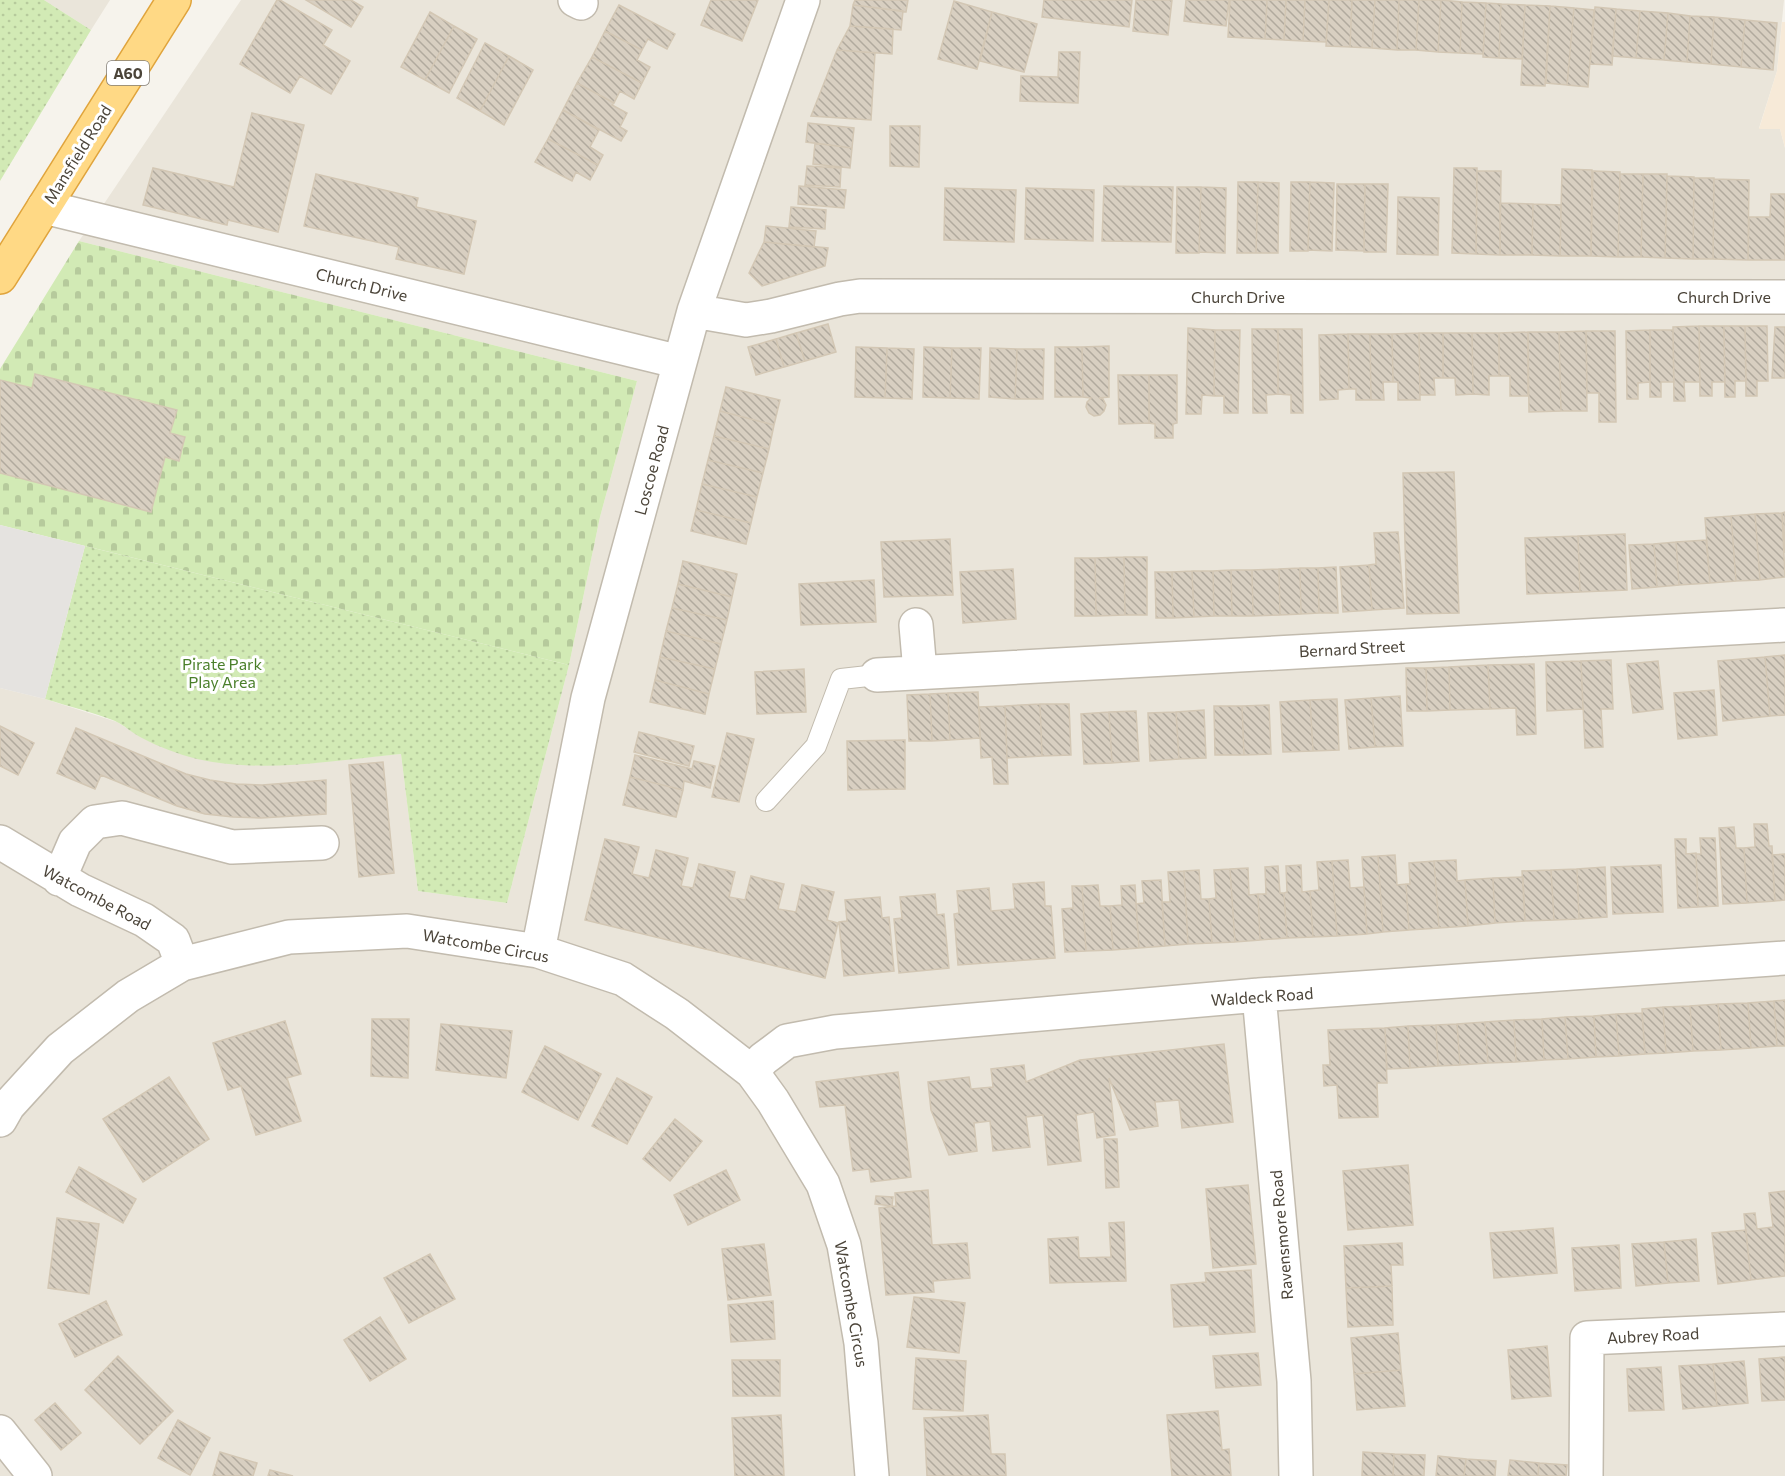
<svg xmlns="http://www.w3.org/2000/svg" width="1785" height="1476" viewBox="0 0 1785 1476" font-family="Commissioner,sans-serif">
<style>
.residential{fill:#eae5da}
.commercial{fill:#f7ead8}
.grass{fill:url(#grass-dots)}
.cemetery{fill:url(#cemetery-stones)}
.parking{fill:#e5e3e0}
.building{fill:url(#building-back-hatch);stroke:#d3c7b4;stroke-width:1.5}
.lines{fill:none;stroke-linecap:round;stroke-linejoin:round}
.service-casing{stroke:#c2bbae;stroke-width:22}
.minor-casing{stroke:#c2bbae;stroke-width:36}
.trunk-casing{stroke:#e0a43c;stroke-width:36}
.service{stroke:#fff;stroke-width:20}
.minor{stroke:#fff;stroke-width:33}
.trunk{stroke:#ffd985;stroke-width:33}
.labels{text-anchor:middle;dominant-baseline:central;stroke-width:6;stroke-linejoin:round;paint-order:stroke}
.shield{fill:#fff;stroke:#817c74;stroke-width:1.5}
.shield-label{font-size:15px;font-weight:bold;fill:#4b4439}
.street-label{font-size:16px;fill:#4b4439;stroke:#fff}
.park-label{font-size:16px;fill:#4a7f2a;stroke:#fff}
</style>
<defs>
<pattern id="grass-dots" width="8" height="8" patternUnits="userSpaceOnUse" patternTransform="scale(1.5)"><rect width="8" height="8" fill="#d2eab5"/><path d="M2 2h.1M6 6h.1" fill="none" stroke="#b6ca9c" stroke-width="1.8" stroke-linecap="round"/></pattern>
<pattern id="cemetery-stones" width="16" height="16" patternUnits="userSpaceOnUse" patternTransform="scale(1.5)"><rect width="16" height="16" fill="#d2eab5"/><path d="M2 7V4a2 2 0 0 1 4 0v3zM10 15v-3a2 2 0 0 1 4 0v3z" fill="#b6ca9c"/></pattern>
<pattern id="building-back-hatch" width="6" height="6" patternUnits="userSpaceOnUse" patternTransform="scale(1.5)"><rect width="6" height="6" fill="#d8cfc1"/><path d="M-1 5l2 2M0 0l6 6M5-1l2 2" fill="none" stroke="#b1aa9e"/></pattern>
</defs>
<rect width="100%" height="100%" fill="#f6f3ec"/>
<!-- residential -->
<path class="residential" d="M44,0H110L91,30Z
M241,0H1784L1777,71L1759,128L1780,129L1785,148V1476H0V688L45,699L117,722L141,737L281,765L401,754L418,891L507,903L569,665L600,517L637,381L79,241Z"/>
<!-- commercial -->
<path class="commercial" d="M1782,22H1785V148L1780,129H1759L1777,71Z"/>
<!-- grass -->
<path class="grass" d="M0,0H44L91,30L0,181Z
M85,546L569,665L507,903L418,891L401,754C334,760 264,774 197,759C178,754 159,747 142,738C132,733 124,725 115,721C92,712 68,706 45,699Z"/>
<!-- cemetery -->
<path class="cemetery" d="M79,241L637,381L600,517L569,665L0,525V369Z"/>
<!-- parking -->
<path class="parking" d="M0,525L85,546L45,699L0,688Z"/>
<!-- building -->
<path class="building" d="M277,0H280L332,30L323,45L350,61L331,94L300,76L290,93L240,64Z
M306,0H351L363,7L351,27Z
M711,0H758L742,41L701,25Z
M855,0H908L906,12L853,5Z
M1044,0H1132L1129,27L1042,17Z
M1136,0H1172L1168,35L1133,31Z
M1186,0H1229L1226,26L1184,21Z
M1230,0H1267L1265,39L1228,37Z
M1267,0H1286L1284,40L1265,39Z
M1286,0H1305L1303,41L1284,40Z
M1305,0H1329L1326,42L1303,41Z
M1329,0H1352L1350,47L1326,46Z
M1352,0H1375L1372,48L1350,47Z
M1375,0H1399L1397,50L1372,48Z
M1399,0H1419L1416,50H1397Z
M1419,0H1441L1438,52L1416,50Z
M1441,0L1462,2L1460,53L1438,52Z
M954,1L992,12L977,69L938,59Z
M1462,2L1486,3L1483,54L1460,53Z
M1486,3L1501,4L1499,58L1483,57Z
M1501,4L1525,5L1522,59L1499,58Z
M619,5L675,34L667,49L648,39L642,50L605,31Z
M853,5L903,11L901,30L850,26Z
M1525,5L1550,6L1545,86L1521,85Z
M1550,6L1574,8L1567,85L1546,83Z
M1595,7L1616,9L1612,65L1590,64Z
M1574,8L1594,10L1588,87L1567,85Z
M1616,9L1640,11L1636,58L1612,56Z
M1640,11L1668,13L1664,60L1636,58Z
M430,12L454,26L425,80L401,67Z
M992,12L1037,24L1024,72L980,61Z
M1668,13L1690,16L1687,62L1664,60Z
M1690,16L1714,17L1711,64L1687,62Z
M1714,17L1745,20L1741,67L1711,64Z
M1745,20L1777,23L1773,70L1741,67Z
M454,26L477,39L449,93L425,80Z
M850,26L893,29L892,54L837,50Z
M605,31L642,50L637,60L650,67L642,83L592,57Z
M485,43L509,56L480,111L457,98Z
M837,50L875,53L871,120L811,116Z
M1059,52H1080L1078,103L1020,101L1021,76L1058,77Z
M509,56L533,70L504,125L480,111Z
M592,57L642,83L634,99L620,91L614,103L577,83Z
M577,83L614,103L612,105L627,113L620,127L627,131L621,141L563,110Z
M563,110L599,130L590,147L603,155L598,165L548,139Z
M252,113L304,125L278,232L228,220L227,225L143,205L153,168L234,187Z
M808,123L854,128L852,148L806,142Z
M890,126H920L919,167L890,166Z
M548,139L598,165L590,180L576,172L572,181L535,162Z
M815,143L852,148L850,168L813,164Z
M807,166L841,168L840,187L805,185Z
M1454,168H1477L1476,254L1452,253Z
M1562,169L1592,170L1591,256H1560Z
M1477,171H1501L1500,255L1476,254Z
M1593,171L1620,172L1618,257L1591,256Z
M316,174L418,198L416,207L476,221L464,274L396,259L399,247L304,226Z
M1620,174H1643L1641,257H1618Z
M1643,174H1667L1665,258L1641,257Z
M1667,176L1694,177L1693,259L1665,258Z
M1694,178H1714L1713,259H1693Z
M1714,179L1749,180L1748,260L1713,259Z
M1238,182H1258L1256,253H1237Z
M1258,182L1279,183L1278,253H1256Z
M1291,182H1310L1308,251H1290Z
M1310,182L1334,183L1332,251L1308,250Z
M1337,184H1365L1364,251L1336,250Z
M1365,184H1388L1386,252H1364Z
M799,186L846,190L844,208L798,204Z
M1104,186L1173,187L1171,242L1102,241Z
M1177,187H1201L1199,253H1176Z
M1201,187L1226,188L1225,253L1199,252Z
M945,188L1016,190L1014,242L944,240Z
M1026,188L1094,190L1093,241L1025,239Z
M1771,194H1785V260H1748L1749,217H1770Z
M1398,197L1439,198L1438,255L1397,254Z
M1500,203L1533,204L1532,255H1500Z
M1533,204L1561,205L1560,256L1532,255Z
M791,207L826,210L825,229L789,227Z
M766,226L816,231L814,247L764,242Z
M764,242L828,248L825,266L762,286L749,273Z
M828,324L836,352L805,361L796,333Z
M1699,326L1700,382H1684L1685,401H1674L1673,327Z
M1699,326H1724L1725,382H1712V396H1700Z
M1724,326H1745L1746,381H1735V397H1725Z
M1745,326H1767L1768,381H1757V396H1746Z
M1775,327H1785V378H1772Z
M1188,328L1215,330L1214,396L1202,395L1201,414H1186Z
M1252,329H1278V394L1266,395L1267,413H1253Z
M1278,329H1302L1303,413H1291V395L1278,394Z
M1215,330H1240L1238,413H1224V396H1214Z
M1650,330V382L1638,383V399H1627L1626,331Z
M1650,330H1673L1674,382H1661V397H1650Z
M1586,331H1615L1616,422H1599V393H1587Z
M1586,331L1587,411H1561L1559,332Z
M1528,332V396H1510V376H1499V333Z
M1528,332H1559L1561,411L1529,412Z
M796,333L805,361L784,367L776,339Z
M1419,333L1420,400H1398V382H1393L1392,334Z
M1419,333H1443V378H1434L1435,395H1420Z
M1443,333H1472L1473,394L1456,395L1455,378H1443Z
M1472,333H1499V376H1489V395L1473,394Z
M1348,334L1349,389L1338,390V399L1320,400L1319,335Z
M1348,334H1370L1371,400H1356V389H1349Z
M1370,334H1392L1393,382H1383L1384,400H1371Z
M776,339L784,367L756,375L748,347Z
M1109,346V397L1099,398L1103,399L1106,405L1104,411L1100,415L1094,416L1089,413L1086,407L1087,402L1091,398L1083,397L1082,347Z
M856,347L887,348L885,398L855,397Z
M924,347L952,348L950,398L923,397Z
M1055,347H1082L1083,397H1055Z
M887,348L914,349L912,399L885,398Z
M952,348H981L979,399L950,398Z
M990,348L1017,349L1015,399L989,397Z
M1017,349H1044L1043,399H1015Z
M35,374L177,410L170,433L185,437L182,448L179,461L165,457L151,512L0,473V380L32,388Z
M1118,375H1149V423L1119,424Z
M1149,375H1177V423L1173,424V438H1155V424L1149,423Z
M726,387L780,400L774,425L720,411Z
M720,411L774,425L769,449L714,436Z
M714,436L769,449L763,473L708,460Z
M708,460L763,473L757,497L702,484Z
M1454,472L1459,613L1407,614L1403,473Z
M702,484L757,497L751,523L696,510Z
M696,510L751,523L746,544L691,531Z
M1785,512V553L1782,513Z
M1782,513L1785,577L1760,580L1755,514Z
M1755,514L1760,580L1736,581L1731,516Z
M1731,516L1736,581L1710,583L1705,518Z
M1398,532L1404,608L1372,610L1369,565L1376,564L1374,533Z
M1625,534L1627,590L1580,592L1578,536Z
M1578,536L1580,592L1527,594L1525,538Z
M950,539L953,595L884,597L881,542Z
M1706,540L1710,583L1679,585L1676,542Z
M1676,542L1679,585L1657,587L1654,544Z
M1654,544L1657,587L1632,589L1629,545Z
M1124,557L1125,615L1096,616L1095,558Z
M1124,557H1147V615H1125Z
M1075,558H1095L1096,616H1075Z
M683,561L737,574L732,597L678,584Z
M1369,565L1372,610L1343,612L1340,567Z
M1336,567L1338,613H1319L1318,568Z
M1300,568L1301,614L1280,615L1279,569Z
M1300,568H1318L1319,613L1301,614Z
M1013,569L1016,619L963,623L960,572Z
M1279,569L1280,615L1253,616L1252,570Z
M1231,570L1232,616H1214L1213,571Z
M1231,570H1252L1253,616H1232Z
M1192,571L1194,617L1173,618L1172,572Z
M1192,571H1213L1214,616L1194,617Z
M1155,572H1172L1173,618H1156Z
M874,580L876,622L801,625L799,584Z
M678,584L732,597L727,620L672,608Z
M672,608L727,620L721,644L666,631Z
M666,631L721,644L715,669L660,657Z
M1785,655V715L1770,716L1765,657Z
M660,657L715,669L709,694L655,680Z
M1765,657L1770,716L1723,721L1718,661Z
M1611,660L1613,709H1601L1603,747L1585,748L1581,661Z
M1581,661L1583,709L1547,711L1546,662Z
M1658,661L1663,709L1633,713L1627,664Z
M1534,664L1536,734L1517,735L1516,708L1490,709L1488,665Z
M1488,665L1490,709L1450,710L1449,667Z
M1449,667L1450,710L1427,711L1426,668Z
M1406,668H1426L1427,711H1407Z
M804,669L806,712L757,714L755,672Z
M655,680L709,694L705,714L650,702Z
M1714,690L1717,735L1678,739L1674,693Z
M978,692L980,738L950,740L948,693Z
M948,693L950,740L932,741L930,694Z
M930,694L932,741H909L907,695Z
M1400,696L1403,746L1375,747L1371,698Z
M1371,698L1375,747L1349,749L1345,700Z
M1337,699L1339,750L1313,751L1310,700Z
M1310,700L1313,751L1283,752L1280,702Z
M1040,704L1042,756L1007,758L1005,706Z
M1040,704H1069L1071,755L1042,756Z
M1269,705L1271,754L1244,755L1242,706Z
M1005,706L1008,784H994L992,757L981,758L979,707Z
M1214,706H1242L1244,755H1215Z
M1204,710L1206,758L1179,759L1176,712Z
M1136,711L1139,761L1112,763L1109,712Z
M1109,712L1112,763L1084,764L1081,714Z
M1176,712L1179,759L1150,761L1148,713Z
M0,726L34,743L18,775L0,766Z
M76,728L186,774L210,780L236,784L262,785L326,780V814L261,818L233,817L205,814L177,806L101,775L95,789L57,773Z
M639,732L694,746L689,766L634,752Z
M727,733L754,739L739,802L712,797Z
M905,740V789L848,790L847,741Z
M635,755L692,769L694,761L715,766L710,788L684,781L683,790L630,777Z
M383,762L394,873L359,877L349,765Z
M630,777L683,790L676,817L623,805Z
M1754,824H1767L1769,846H1772L1775,901L1747,903L1744,848L1755,847Z
M1734,827L1736,848H1744L1747,903L1723,904L1719,828Z
M1700,838H1715L1718,906L1698,907L1696,854H1701Z
M605,839L639,847L632,874L649,878L656,850L688,858L681,886L693,888L699,864L735,872L729,897L745,900L751,876L784,884L778,909L796,912L802,885L834,892L827,920L838,923L825,978L585,920Z
M1675,839H1686V854L1696,853L1698,907L1678,908Z
M1785,854V900L1775,901L1772,855Z
M1395,855L1397,885L1406,884L1409,930L1383,932L1378,856Z
M1378,856L1383,932L1367,934L1362,857Z
M1348,860L1350,888L1364,887L1367,934L1337,936L1332,861Z
M1456,860L1457,881L1465,880L1468,926L1439,928L1434,861Z
M1332,861L1337,936L1313,937L1310,891L1319,890L1317,862Z
M1434,861L1439,928L1409,930L1406,884H1410L1409,863Z
M1301,865L1302,892L1310,891L1313,937L1287,938L1284,893L1287,892L1286,866Z
M1661,865L1663,912L1613,914L1611,867Z
M1278,866L1280,893H1284L1287,938L1260,940L1258,894H1266L1265,867Z
M1605,867L1607,917L1579,919L1577,869Z
M1248,868L1249,895L1258,894L1260,940L1235,942L1230,869Z
M1230,869L1235,942L1212,943L1209,899L1216,898L1214,870Z
M1577,869L1579,919L1554,920L1551,870Z
M1199,870L1201,899H1209L1212,943L1188,944L1184,871Z
M1551,870L1554,920L1525,921L1522,871Z
M1184,871L1188,944L1165,946L1162,902H1170L1168,872Z
M1523,877L1525,921L1495,923L1493,878Z
M1493,878L1495,923L1468,926L1465,880Z
M1161,880L1165,946L1139,948L1136,904L1144,903L1142,881Z
M1044,882L1045,906H1051L1055,958L958,965L954,914L959,913L957,891L989,888L991,911L1015,909L1013,884Z
M1098,885L1100,906H1110L1113,950L1086,951L1082,886Z
M1135,885L1139,948L1113,950L1110,906L1122,905L1121,886Z
M1072,886H1082L1086,951L1065,952L1062,909L1073,908Z
M935,894L937,915L944,914L949,968L899,973L894,919L902,918L900,897Z
M880,897L882,918L889,917L894,971L844,976L839,922L847,921L845,900Z
M1785,1000V1046H1777L1774,1001Z
M1774,1001L1777,1046L1751,1048L1748,1003Z
M1748,1003L1751,1048L1721,1050L1718,1004Z
M1718,1004L1721,1050L1693,1051L1690,1006Z
M1690,1006L1693,1051L1666,1053L1663,1007Z
M1663,1007L1666,1053L1645,1054L1642,1009Z
M1642,1013L1645,1054L1619,1056L1616,1014Z
M1616,1014L1619,1056L1596,1057L1594,1016Z
M1594,1016L1596,1057L1568,1059L1565,1017Z
M1565,1017L1568,1059L1544,1060L1542,1019Z
M372,1019H409L408,1078L371,1076Z
M1542,1019L1544,1060L1516,1062L1514,1020Z
M1514,1020L1516,1062L1488,1063L1485,1022Z
M285,1021L301,1074L287,1078L301,1121L256,1135L241,1086L228,1090L213,1043Z
M1485,1022L1488,1063L1460,1065L1457,1024Z
M441,1024L512,1031L506,1078L436,1070Z
M1457,1024L1460,1065L1438,1066L1436,1025Z
M1436,1025L1438,1066L1410,1068L1408,1026Z
M1408,1026L1410,1068L1387,1069L1385,1028Z
M1385,1028L1387,1083H1377L1378,1117L1339,1118L1337,1085L1324,1086L1323,1065H1330L1328,1030Z
M1224,1044L1233,1122L1182,1128L1179,1100L1155,1102L1158,1126L1130,1130L1109,1078L1115,1135L1097,1138L1094,1112L1076,1115L1081,1161L1048,1165L1043,1115L1026,1117L1030,1147L993,1151L990,1121L974,1123L977,1151L949,1155L931,1110L928,1082L969,1077L971,1089L993,1087L991,1069L1024,1065L1026,1082L1080,1060Z
M545,1046L601,1074L578,1120L522,1092Z
M898,1072L911,1177L871,1182L869,1169L853,1171L845,1105L820,1107L816,1082Z
M169,1077L209,1139L143,1182L103,1119Z
M617,1078L652,1097L627,1144L592,1126Z
M675,1119L702,1141L670,1181L643,1159Z
M1104,1139H1117L1119,1187L1106,1188Z
M1408,1165L1413,1225L1348,1230L1343,1171Z
M79,1167L136,1199L123,1223L66,1192Z
M726,1170L740,1200L688,1225L674,1195Z
M1248,1185L1256,1264L1213,1268L1206,1189Z
M928,1190L932,1245L967,1243L970,1278L933,1281L934,1292L886,1295L879,1208L896,1206L895,1193Z
M1785,1191V1276L1751,1280L1744,1214L1755,1213L1757,1229L1773,1227L1769,1193Z
M876,1196L893,1197L892,1206L875,1204Z
M57,1218L99,1224L89,1294L48,1288Z
M1124,1222L1126,1281L1050,1283L1048,1239L1078,1237L1079,1258L1111,1257L1109,1223Z
M1553,1228L1557,1273L1494,1278L1490,1233Z
M1746,1230L1751,1280L1718,1284L1712,1233Z
M1696,1239L1699,1281L1668,1283L1664,1242Z
M1664,1242L1668,1283L1636,1286L1632,1244Z
M1402,1243L1403,1265H1391L1392,1286L1346,1288L1344,1246Z
M764,1244L771,1295L728,1300L722,1249Z
M1619,1245L1621,1288L1575,1291L1572,1248Z
M430,1254L455,1299L409,1323L384,1278Z
M1251,1270L1255,1332L1210,1335L1209,1325L1174,1327L1171,1285L1206,1282L1205,1273Z
M1392,1286L1393,1325L1348,1327L1346,1288Z
M914,1297L965,1303L959,1353L907,1347Z
M106,1301L122,1335L75,1357L59,1324Z
M773,1301L775,1339L731,1342L728,1305Z
M380,1317L406,1359L370,1381L344,1340Z
M1398,1333L1401,1370L1354,1374L1351,1338Z
M1547,1346L1551,1396L1512,1399L1508,1350Z
M1258,1353L1261,1385L1216,1388L1213,1356Z
M118,1356L173,1411L140,1444L85,1390Z
M1785,1357V1400L1762,1401L1759,1359Z
M916,1358L966,1361L963,1411L913,1409Z
M732,1360H780V1396H733Z
M1744,1361L1748,1403L1717,1406L1713,1364Z
M1713,1364L1717,1406L1683,1409L1679,1366Z
M1661,1367L1664,1410L1629,1411L1627,1369Z
M1401,1370L1405,1406L1357,1410L1354,1374Z
M55,1403L81,1433L61,1450L35,1420Z
M1218,1411L1222,1450L1229,1449L1231,1476H1172L1167,1415Z
M781,1415L784,1476H735L732,1418Z
M988,1415L991,1454H1005L1006,1476H927L924,1418Z
M178,1420L210,1438L190,1475L158,1458Z
M220,1452L257,1463L253,1476H213Z
M1363,1452L1394,1454L1393,1476H1362Z
M1394,1454L1425,1455L1424,1476H1393Z
M1438,1456L1466,1459L1464,1476H1436Z
M1466,1459L1496,1461L1495,1476H1464Z
M1510,1460L1539,1463L1538,1476H1508Z
M1539,1463L1567,1465L1566,1476H1538Z
M270,1470L293,1476H268Z"/>
<g class="lines">
<defs>
<path id="service" d="M766,801L816,746L841,679L877,675"/>
<path id="minor" d="M575,0L581,3
M44,207L680,362
M694,311L746,320L771,316L840,299L860,296L1785,297
M916,625L920,672
M877,675L1785,625
M0,842L80,890L144,920L173,940L182,964
M59,879L75,842L95,822L122,818L232,847L322,843
M538,951L588,698L694,311L803,0
M1259,995L1294,1381L1296,1476
M752,1072L763,1059L787,1041L835,1032L1259,995L1785,958
M0,1120L8,1106L60,1049L128,996L182,964L289,937L407,931L538,951L623,979L677,1014L752,1072L773,1101L823,1184L844,1245L861,1343L872,1476
M0,1432L35,1476
M1586,1476L1587,1338L1785,1329"/>
<path id="trunk" d="M0,277L174,0"/>
</defs>
<!-- service casing -->
<use href="#service" class="service-casing"/>
<!-- minor casing -->
<use href="#minor" class="minor-casing"/>
<!-- trunk casing -->
<use href="#trunk" class="trunk-casing"/>
<!-- service -->
<use href="#service" class="service"/>
<!-- minor -->
<use href="#minor" class="minor"/>
<!-- trunk -->
<use href="#trunk" class="trunk"/>
</g>
<g class="labels">
<!-- shield labels -->
<rect class="shield" x="107" y="61" width="42" height="24" rx="4.5"/>
<g class="shield-label">
<text x="128" y="73">A60</text>
</g>
<!-- street labels -->
<g class="street-label">
<text transform="translate(77 154) rotate(-58)">Mansfield Road</text>
<text transform="translate(362 284) rotate(14)">Church Drive</text>
<text x="1238" y="296">Church Drive</text>
<text x="1724" y="296">Church Drive</text>
<text transform="translate(651 470) rotate(-75)">Loscoe Road</text>
<text transform="translate(1352 648) rotate(-3)">Bernard Street</text>
<text transform="translate(97 897) rotate(28)">Watcombe Road</text>
<text transform="translate(486 945) rotate(10)">Watcombe Circus</text>
<text transform="translate(1262 996) rotate(-4)">Waldeck Road</text>
<text transform="translate(1281 1235) rotate(-95)">Ravensmore Road</text>
<text transform="translate(852 1304) rotate(80)">Watcombe Circus</text>
<text transform="translate(1653 1335) rotate(-3)">Aubrey Road</text>
</g>
<!-- park labels -->
<g class="park-label">
<text x="222" y="663">Pirate Park<tspan x="222" dy="18">Play Area</tspan></text>
</g>
</g>
</svg>
